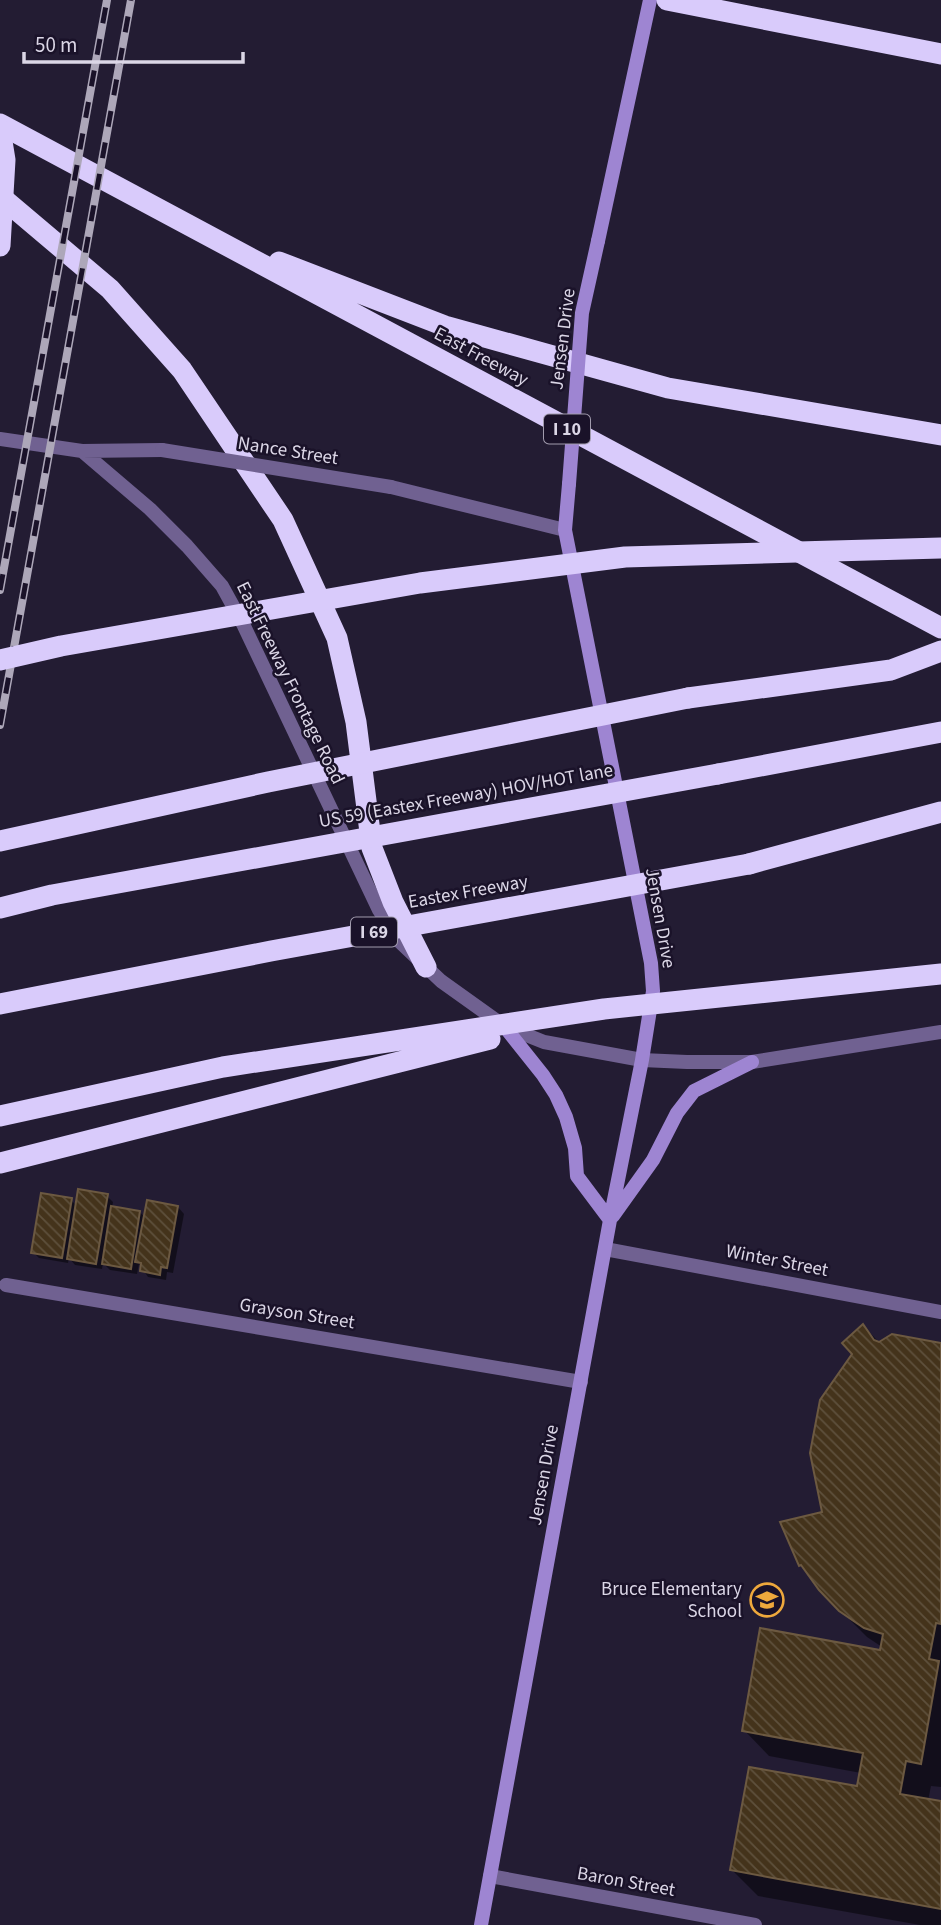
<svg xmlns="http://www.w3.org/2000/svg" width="941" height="1925" viewBox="0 0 941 1925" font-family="'Source Sans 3',sans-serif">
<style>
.shadow{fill:#0007}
.building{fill:url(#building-back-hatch);stroke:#6c5941;stroke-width:2}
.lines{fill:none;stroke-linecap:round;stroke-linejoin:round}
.minor{stroke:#706191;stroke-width:14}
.tertiary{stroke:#706191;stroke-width:14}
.secondary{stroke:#9e85d2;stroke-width:14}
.motorway{stroke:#d9cbfb;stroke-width:21}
.rail-casing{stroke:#ada7b9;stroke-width:8}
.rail{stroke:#1a1229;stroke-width:5;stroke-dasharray:16;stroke-linecap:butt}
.tertiary-bridge{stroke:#706191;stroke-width:14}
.secondary-bridge{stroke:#9e85d2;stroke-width:14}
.motorway-bridge{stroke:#d9cbfb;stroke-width:21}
.labels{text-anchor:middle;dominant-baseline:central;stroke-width:5;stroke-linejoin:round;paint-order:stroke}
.shield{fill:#1a1229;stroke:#a19bad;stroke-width:2}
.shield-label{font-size:18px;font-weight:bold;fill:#dbd6e6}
.street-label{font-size:19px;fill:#dbd6e6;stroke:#1a1229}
.poi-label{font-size:19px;fill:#dbd6e6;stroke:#1a1229;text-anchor:end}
</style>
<defs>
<pattern id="building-back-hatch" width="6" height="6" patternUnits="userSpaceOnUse" patternTransform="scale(1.75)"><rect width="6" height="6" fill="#44331b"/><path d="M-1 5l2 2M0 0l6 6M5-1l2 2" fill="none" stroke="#5e503c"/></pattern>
</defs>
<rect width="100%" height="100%" fill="#231c33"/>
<!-- shadow -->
<path class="shadow" d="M107,1196L113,1202L112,1208L140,1212L145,1218L178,1207L184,1214L173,1273L167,1272L166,1280L148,1277L139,1264L137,1274L110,1270L103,1263L102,1269L75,1265L69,1258L68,1263L39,1258L33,1252L71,1200L77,1206Z
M863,1326L881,1344L941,1345V1787L931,1786L928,1801L941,1803V1925H920L758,1896L732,1870L858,1788L861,1773L769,1756L744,1730L881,1652L882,1647L867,1637L840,1610L800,1565L824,1513L855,1353Z"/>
<!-- building -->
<path class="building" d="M78,1189L108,1194L96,1264L67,1259Z
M41,1193L72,1198L62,1258L31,1253Z
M147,1200L178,1206L167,1268L161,1267L160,1275L140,1271L141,1263L135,1262Z
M111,1206L140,1211L131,1269L102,1264Z
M863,1324L874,1340L879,1342L892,1334L941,1343V1624L936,1623L929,1659L939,1661L921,1764L906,1761L900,1794L941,1801V1909L730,1870L749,1767L857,1786L863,1753L742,1731L760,1628L880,1650L883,1634L864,1628L839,1611L819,1590L801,1565L799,1566L780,1522L822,1512L810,1453L820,1400L852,1354L842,1343Z"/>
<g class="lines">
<!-- minor -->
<path class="minor" d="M605,1249L941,1312
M6,1285L581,1382
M490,1876L755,1925"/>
<!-- tertiary -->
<path class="tertiary" d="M0,439L82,451L162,450
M82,451L150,509L187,546L222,586L244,626L379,910L400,942L441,981L504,1026L544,1042L642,1060L687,1062H752L941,1032
M391,487L565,530"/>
<!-- secondary -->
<path class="secondary" d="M598,241L650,0
M504,1026L543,1075L556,1095L566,1117L575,1148L577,1176L610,1220
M613,1216L653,1160L677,1113L694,1091L752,1062
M481,1925L610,1220L642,1060L653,991L651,963L565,530L569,484"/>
<!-- motorway -->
<path class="motorway" d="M667,0L941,54
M0,124L941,628
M0,196L110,289L182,370L283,520L337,638L356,722L372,848L393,902L426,967
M279,262L445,326L668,388L941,435
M688,698L891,670L941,651
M718,774L941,732
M749,864L941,812"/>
<defs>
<path id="rail" d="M0,590L107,0
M0,725L131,0"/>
</defs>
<!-- rail casing -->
<use href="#rail" class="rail-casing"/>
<!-- rail -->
<use href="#rail" class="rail"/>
<!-- tertiary-bridge -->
<path class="tertiary-bridge" d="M162,450L391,487"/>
<!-- secondary-bridge -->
<path class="secondary-bridge" d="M569,484L582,313L598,241"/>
<!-- motorway-bridge -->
<path class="motorway-bridge" d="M0,129L5,160L0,246
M0,660L61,646L420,583L625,557L941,548
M0,841L268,782L688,698
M0,908L52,895L718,774
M0,1004L271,951L749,864
M0,1116L223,1067L604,1009L941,974
M0,1163L490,1039"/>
</g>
<!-- icons -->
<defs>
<symbol id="school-ring" viewBox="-11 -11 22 22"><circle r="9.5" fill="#1a1229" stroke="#eea83c" stroke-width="1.5"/><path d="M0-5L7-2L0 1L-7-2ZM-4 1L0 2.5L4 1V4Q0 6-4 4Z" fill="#eea83c"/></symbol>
</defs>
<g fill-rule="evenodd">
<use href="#school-ring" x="748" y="1581" width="38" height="38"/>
</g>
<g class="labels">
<!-- shield labels -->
<g class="shield">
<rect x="544" y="414.5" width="46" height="29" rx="5"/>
<rect x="351" y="917.5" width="46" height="29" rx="5"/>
</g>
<g class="shield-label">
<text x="567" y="429">I 10</text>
<text x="374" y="932">I 69</text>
</g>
<!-- street labels -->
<g class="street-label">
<text transform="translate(563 339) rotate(-83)">Jensen Drive</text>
<text transform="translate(481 357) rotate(28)">East Freeway</text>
<text transform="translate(288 451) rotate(9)">Nance Street</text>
<text transform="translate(290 683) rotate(64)">East Freeway Frontage Road</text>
<text transform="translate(466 796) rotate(-10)">US 59 (Eastex Freeway) HOV/HOT lane</text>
<text transform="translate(468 892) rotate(-10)">Eastex Freeway</text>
<text transform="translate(660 918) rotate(80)">Jensen Drive</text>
<text transform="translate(777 1261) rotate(11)">Winter Street</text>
<text transform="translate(297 1314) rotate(9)">Grayson Street</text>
<text transform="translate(544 1475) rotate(-80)">Jensen Drive</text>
<text transform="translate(626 1882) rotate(10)">Baron Street</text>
</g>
<!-- poi labels -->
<g class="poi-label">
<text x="742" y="1589">Bruce Elementary<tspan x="742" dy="22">School</tspan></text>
</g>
</g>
<!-- scale -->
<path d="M24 52v10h219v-10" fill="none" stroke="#dbd6e6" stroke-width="3.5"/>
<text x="35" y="52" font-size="21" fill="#dbd6e6" stroke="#1a1229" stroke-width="5" paint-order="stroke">50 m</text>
</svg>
